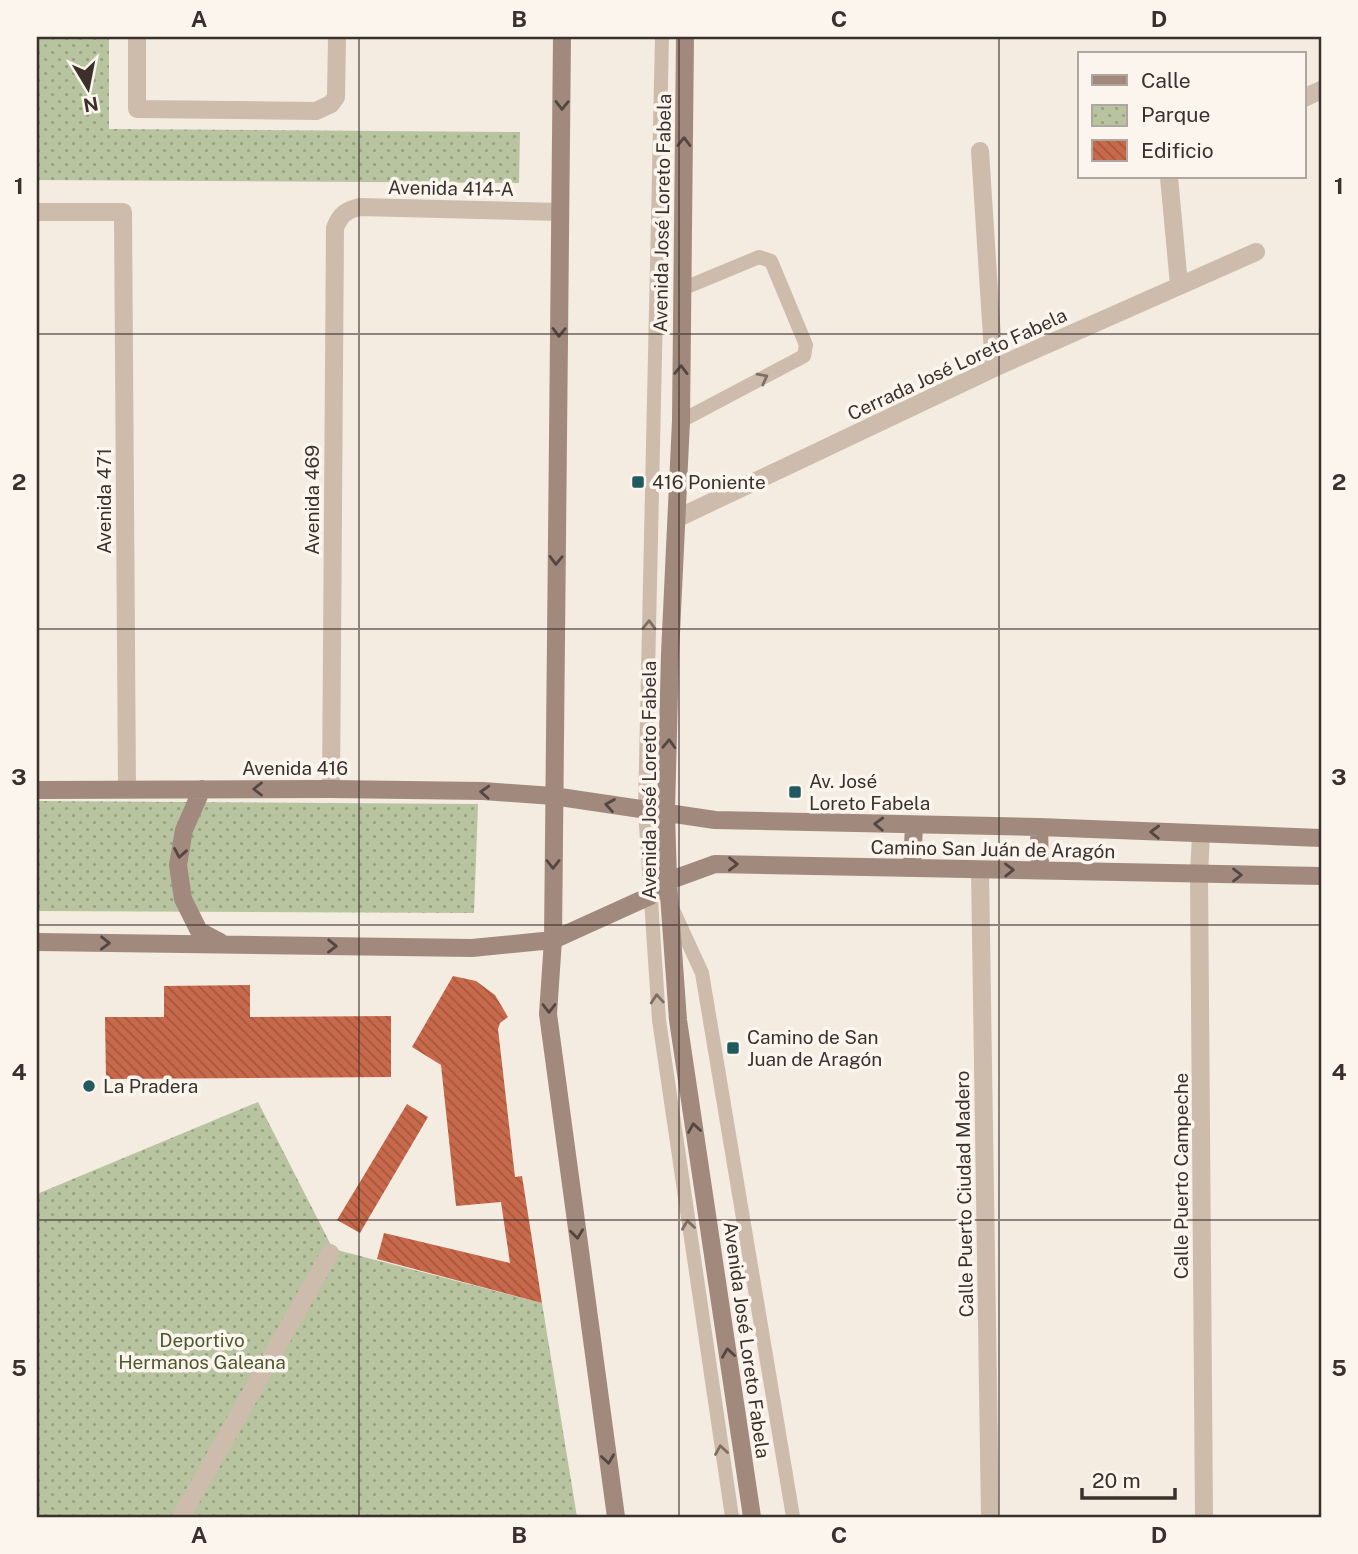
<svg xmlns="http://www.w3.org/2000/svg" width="1358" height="1554" viewBox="0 0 1358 1554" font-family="'Public Sans',sans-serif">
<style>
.park{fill:url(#park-dots)}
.building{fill:url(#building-back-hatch)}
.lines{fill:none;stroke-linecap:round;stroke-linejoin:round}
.lane{stroke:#cdbbac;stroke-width:14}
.street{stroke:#cdbbac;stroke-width:18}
.secondary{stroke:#a18a7d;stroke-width:18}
.oneway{stroke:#544640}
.oneway2{stroke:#7d6f65}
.grid{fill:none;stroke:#3b302b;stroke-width:2;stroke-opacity:0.55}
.poi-dot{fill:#1f5a5e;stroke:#fbf5ee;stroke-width:2.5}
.labels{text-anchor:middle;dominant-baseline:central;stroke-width:7;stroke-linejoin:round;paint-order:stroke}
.street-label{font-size:19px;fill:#3b302b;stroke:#fbf5ee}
.poi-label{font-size:19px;fill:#3b302b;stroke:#fbf5ee;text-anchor:start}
.park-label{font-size:19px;fill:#4a5a2e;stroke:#fbf5ee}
.neatline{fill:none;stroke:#3b302b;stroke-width:2.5}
.grid-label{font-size:23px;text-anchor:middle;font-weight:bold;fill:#3b302b}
</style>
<defs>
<pattern id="park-dots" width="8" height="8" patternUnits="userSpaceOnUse" patternTransform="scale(1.75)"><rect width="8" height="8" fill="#b8c4a0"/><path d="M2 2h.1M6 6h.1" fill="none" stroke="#97a083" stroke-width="1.8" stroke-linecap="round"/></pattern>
<pattern id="building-back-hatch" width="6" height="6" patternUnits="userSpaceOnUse" patternTransform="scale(1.75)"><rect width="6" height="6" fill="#c8694b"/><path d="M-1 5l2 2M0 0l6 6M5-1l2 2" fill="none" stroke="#a4573f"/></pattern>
</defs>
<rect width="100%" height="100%" fill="#f4ebe1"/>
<!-- park -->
<path class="park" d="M37,37H109V129L520,132L519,183L37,180Z
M37,801L478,804L474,913L37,911Z
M258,1102L333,1249L542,1303L577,1517H37V1194Z"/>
<!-- building -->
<path class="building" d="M453,976L476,981L495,995L508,1017L500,1023L498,1029L515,1177L522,1176L542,1303L377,1259L384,1233L510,1263L501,1202L456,1206L441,1065L412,1047Z
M250,985V1017L391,1016V1077L106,1079L105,1017H164V986Z
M407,1104L428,1117L360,1233L337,1220Z"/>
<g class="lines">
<!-- lane -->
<path class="lane" d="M662,37L645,810L659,1020L732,1517
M681,421L804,356L806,345L771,261L759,257L682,289
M673,910L702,973L793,1517"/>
<!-- street -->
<path class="street" d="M137,37V109L316,111L331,104L336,97L337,37
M1304,98L1321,90
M980,151L994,368
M1169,177L1179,285
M37,212H123L127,789
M678,518L994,368L1256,252
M331,789L335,228C340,215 346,210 360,207L560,212
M1201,834L1199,875L1204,1517
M980,870L990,1517
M181,1517L330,1253"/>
<!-- secondary -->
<path class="secondary" d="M562,37L553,940L548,1014L616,1517
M685,37L681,421L670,654L666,812L668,881L678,1020L752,1517
M202,789L184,830L178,865L183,899L199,931L220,942
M37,790L331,789L483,791L553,796L715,820L1039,827L1321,838
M1039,827L1040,869
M912,868L914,825
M37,942L472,948L553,940L650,896L668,881L715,864L1321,876"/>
</g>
<!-- one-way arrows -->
<defs><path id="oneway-chevron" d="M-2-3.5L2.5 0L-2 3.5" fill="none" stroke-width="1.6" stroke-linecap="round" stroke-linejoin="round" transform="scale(1.75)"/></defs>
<g class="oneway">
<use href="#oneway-chevron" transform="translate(562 105) rotate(91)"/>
<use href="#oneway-chevron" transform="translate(684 142) rotate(-89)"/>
<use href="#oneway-chevron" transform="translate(559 332) rotate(91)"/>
<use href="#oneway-chevron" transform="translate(681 370) rotate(-89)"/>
<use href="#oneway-chevron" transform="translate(556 560) rotate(91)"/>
<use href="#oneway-chevron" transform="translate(669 744) rotate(-88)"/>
<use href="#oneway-chevron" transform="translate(258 789) rotate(180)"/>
<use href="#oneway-chevron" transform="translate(485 792) rotate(-177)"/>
<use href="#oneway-chevron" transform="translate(610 805) rotate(-171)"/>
<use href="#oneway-chevron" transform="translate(879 824) rotate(-178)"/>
<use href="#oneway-chevron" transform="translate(1155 832) rotate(-178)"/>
<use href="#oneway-chevron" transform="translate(180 853) rotate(100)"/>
<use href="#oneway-chevron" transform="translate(553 864) rotate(90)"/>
<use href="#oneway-chevron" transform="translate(733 864) rotate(1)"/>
<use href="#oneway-chevron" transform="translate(1009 870) rotate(-1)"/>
<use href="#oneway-chevron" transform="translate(1237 875)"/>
<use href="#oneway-chevron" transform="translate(105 943) rotate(1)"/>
<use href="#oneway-chevron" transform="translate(332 946) rotate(1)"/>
<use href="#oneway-chevron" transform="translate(549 1008) rotate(90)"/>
<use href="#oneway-chevron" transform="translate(694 1128) rotate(-99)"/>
<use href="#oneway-chevron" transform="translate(577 1234) rotate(83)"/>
<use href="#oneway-chevron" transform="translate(728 1353) rotate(-98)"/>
<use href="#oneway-chevron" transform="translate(608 1459) rotate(82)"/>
</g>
<g class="oneway2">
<use href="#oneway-chevron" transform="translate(763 378) rotate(-28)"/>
<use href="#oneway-chevron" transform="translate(649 625) rotate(-89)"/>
<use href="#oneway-chevron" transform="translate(657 999) rotate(-94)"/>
<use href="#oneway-chevron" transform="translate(688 1225) rotate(-98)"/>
<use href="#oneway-chevron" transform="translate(721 1450) rotate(-99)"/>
</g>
<!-- grid -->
<path class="grid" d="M359,37V1517M679,37V1517M999,37V1517M37,334H1321M37,629H1321M37,925H1321M37,1220H1321"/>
<!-- markers -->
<g class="poi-dot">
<rect x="631" y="475" width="14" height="14" rx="3.5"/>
<rect x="788" y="785" width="14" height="14" rx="3.5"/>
<rect x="726" y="1041" width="14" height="14" rx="3.5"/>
<circle cx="89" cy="1086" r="7"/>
</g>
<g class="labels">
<!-- street labels -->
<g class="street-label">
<text transform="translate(451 188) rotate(1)">Avenida 414-A</text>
<text transform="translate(662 213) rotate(-89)">Avenida José Loreto Fabela</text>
<text transform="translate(957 364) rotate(-25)">Cerrada José Loreto Fabela</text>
<text transform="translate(312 500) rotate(-90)">Avenida 469</text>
<text transform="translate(104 501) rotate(-90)">Avenida 471</text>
<text x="295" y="768">Avenida 416</text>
<text transform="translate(649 780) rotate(-90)">Avenida José Loreto Fabela</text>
<text transform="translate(993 849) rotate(1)">Camino San Juán de Aragón</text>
<text transform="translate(1181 1176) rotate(-90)">Calle Puerto Campeche</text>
<text transform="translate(964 1194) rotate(-91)">Calle Puerto Ciudad Madero</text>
<text transform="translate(747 1340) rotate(82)">Avenida José Loreto Fabela</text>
</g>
<!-- poi labels -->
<g class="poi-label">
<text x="652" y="482">416 Poniente</text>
<text x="809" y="781">Av. José<tspan x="809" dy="22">Loreto Fabela</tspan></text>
<text x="747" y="1037">Camino de San<tspan x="747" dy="22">Juan de Aragón</tspan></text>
<text x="103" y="1086">La Pradera</text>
</g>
<!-- park labels -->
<g class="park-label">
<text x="202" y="1340">Deportivo<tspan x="202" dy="22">Hermanos Galeana</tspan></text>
</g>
</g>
<!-- border -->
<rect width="1358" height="1554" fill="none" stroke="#fbf5ee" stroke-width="77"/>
<!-- legend -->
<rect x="1078" y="52" width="228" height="126" fill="#fbf5ee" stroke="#aea6a0" stroke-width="2"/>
<rect x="1092" y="75" width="35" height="10" fill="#a18a7d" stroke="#aea6a0" stroke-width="2"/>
<text x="1141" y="88" font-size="21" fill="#3b302b">Calle</text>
<rect x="1092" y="105" width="35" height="21" fill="url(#park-dots)" stroke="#aea6a0" stroke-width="2"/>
<text x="1141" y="122" font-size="21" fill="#3b302b">Parque</text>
<rect x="1092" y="140" width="35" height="21" fill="url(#building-back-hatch)" stroke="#aea6a0" stroke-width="2"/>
<text x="1141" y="158" font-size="21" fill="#3b302b">Edificio</text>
<!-- north arrow -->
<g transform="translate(88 88) rotate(170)" stroke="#fbf5ee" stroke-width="5" paint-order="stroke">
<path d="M0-5L12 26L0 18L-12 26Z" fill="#3b302b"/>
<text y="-10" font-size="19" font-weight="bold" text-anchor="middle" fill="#3b302b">N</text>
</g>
<!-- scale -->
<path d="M1082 1488v10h93v-10" fill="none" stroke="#3b302b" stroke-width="3.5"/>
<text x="1092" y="1488" font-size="21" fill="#3b302b" stroke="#fbf5ee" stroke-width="5" paint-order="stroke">20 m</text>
<rect x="38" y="38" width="1282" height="1478" class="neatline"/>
<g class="grid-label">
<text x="199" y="27">A</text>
<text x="519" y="27">B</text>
<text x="839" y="27">C</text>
<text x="1159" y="27">D</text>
<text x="19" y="194">1</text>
<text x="1339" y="194">1</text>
<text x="19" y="490">2</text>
<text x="1339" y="490">2</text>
<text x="19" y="785">3</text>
<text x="1339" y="785">3</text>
<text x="19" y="1080">4</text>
<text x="1339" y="1080">4</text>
<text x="19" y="1376">5</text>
<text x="1339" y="1376">5</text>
<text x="199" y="1543">A</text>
<text x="519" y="1543">B</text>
<text x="839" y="1543">C</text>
<text x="1159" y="1543">D</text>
</g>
</svg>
